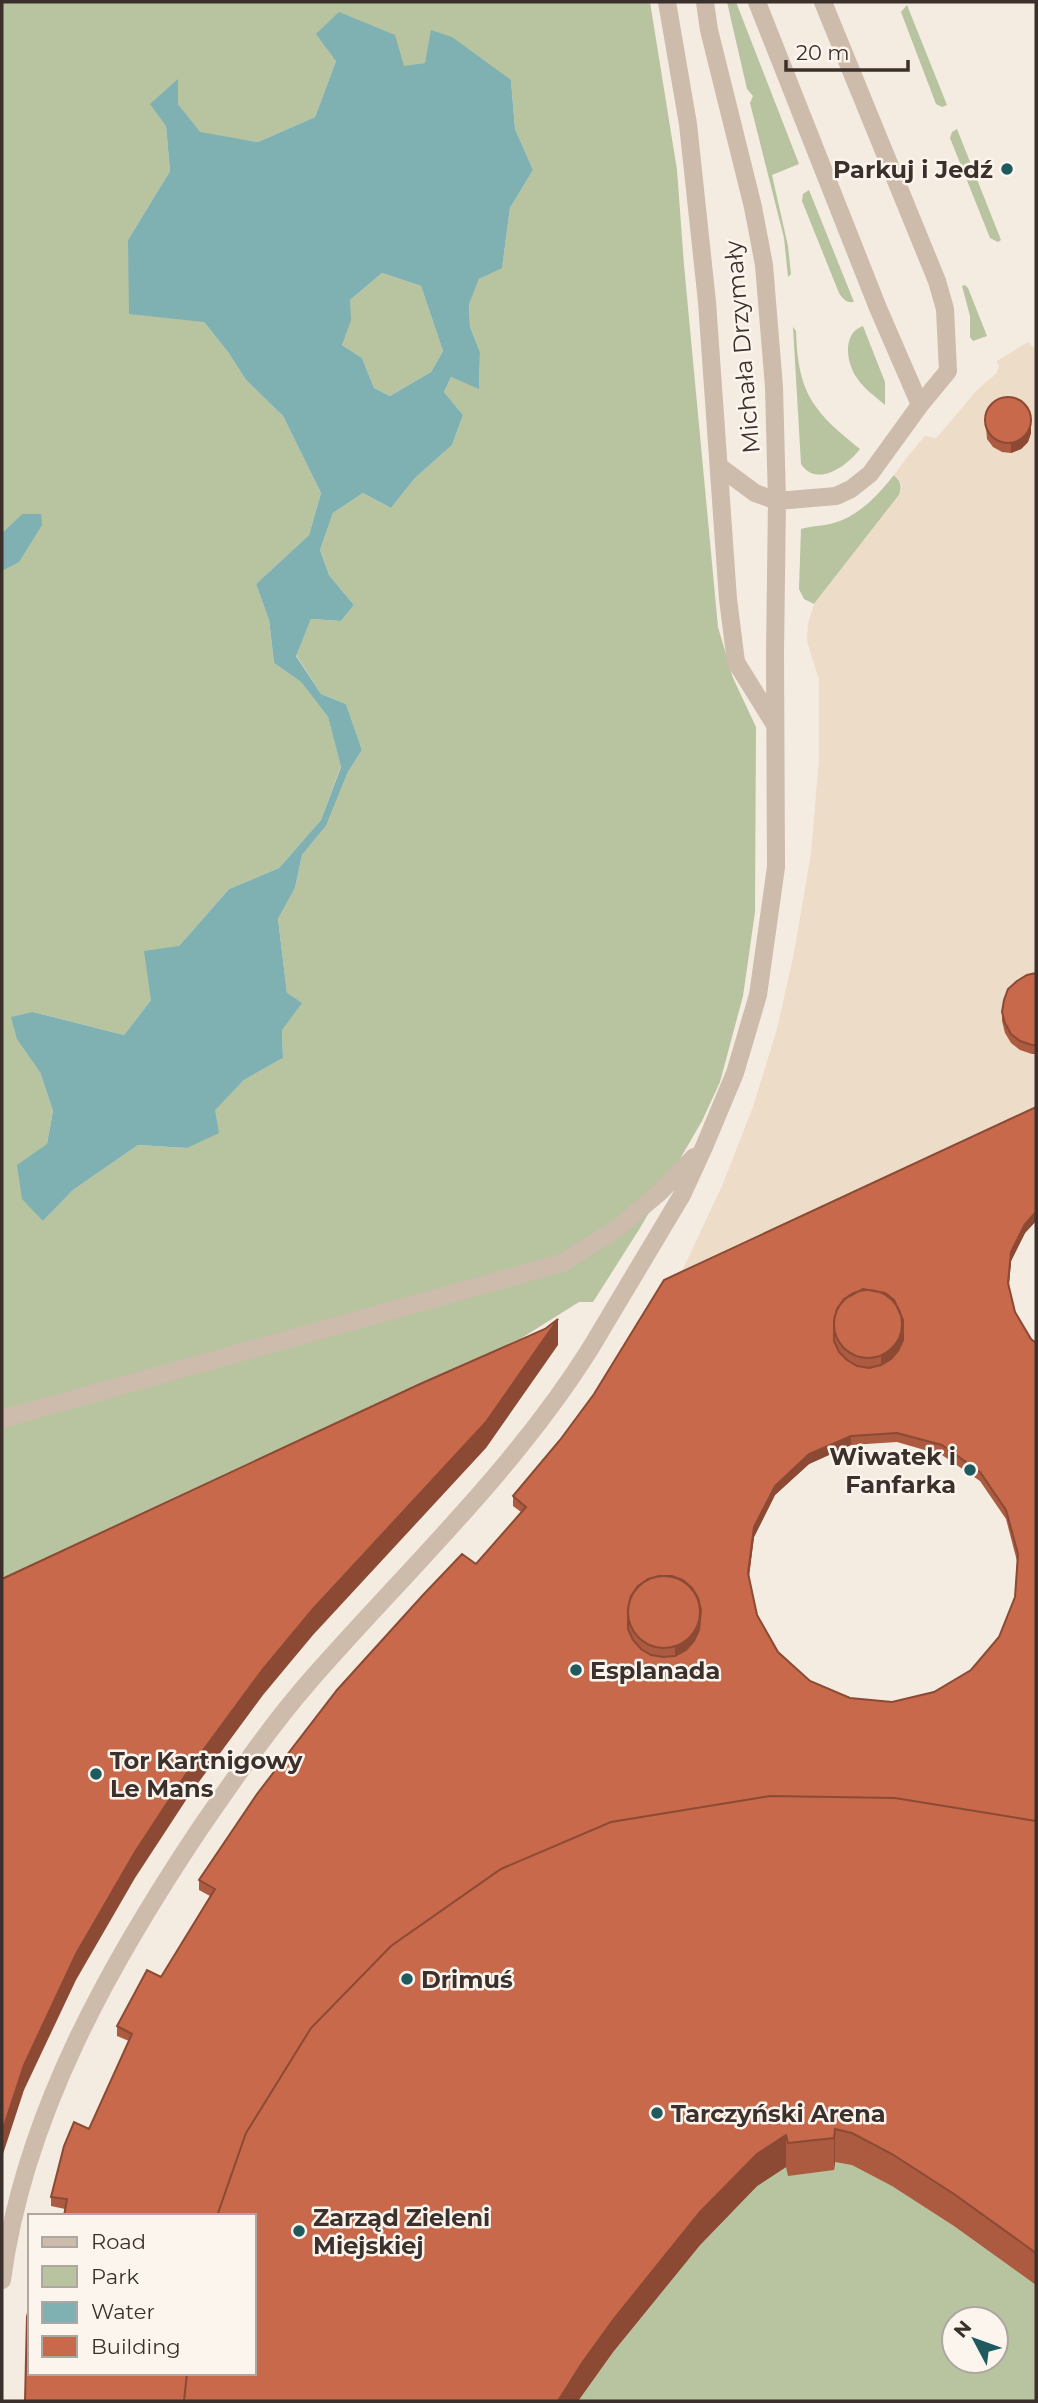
<svg xmlns="http://www.w3.org/2000/svg" width="1038" height="2403" viewBox="0 0 1038 2403" font-family="Montserrat,sans-serif">
<style>
.green{fill:#b8c4a0;fill-rule:evenodd}
.plaza{fill:#ecdcc8}
.water{fill:#7fb0b2;fill-rule:evenodd}
.lines{fill:none;stroke-linecap:round;stroke-linejoin:round}
.lane{stroke:#cdbbac;stroke-width:18}
.street{stroke:#cdbbac;stroke-width:18}
.wall{fill:#ac5a40;fill-rule:evenodd}
.shaded-wall{fill:#8c4a34}
.building{fill:#c8694b;stroke:#8c4a34;stroke-width:2;fill-rule:evenodd}
.poi-dot{fill:#1f5a5e;stroke:#fbf5ee;stroke-width:2.5}
.labels{text-anchor:middle;dominant-baseline:central;stroke-width:5;stroke-linejoin:round;paint-order:stroke}
.poi-label{font-size:24px;font-weight:bold;fill:#3b302b;stroke:#fbf5ee;text-anchor:start}
.street-label{font-size:24px;fill:#3b302b;stroke:#fbf5ee}
</style>
<rect width="100%" height="100%" fill="#f4ebe1"/>
<!-- green -->
<path class="green" d="M2,2H650L677,170L684,265L718,627L733,678L756,727L755,912L743,996L720,1082L702,1121L640,1228L593,1302H579L520,1339L2,1583V571L19,561L22,514L2,533ZM336,61L404,67L425,63L511,80L515,129L533,170L510,208L502,267L479,279L469,303L470,327L480,352L479,388L451,377L444,392L463,415L452,445L415,478L391,508L363,493L333,513L320,550L329,575L354,605L341,621L311,619L296,655L321,694L346,704L362,750L348,772L326,826L302,855L295,888L278,919L287,993L282,1030L283,1058L244,1080L214,1110L187,1148L138,1145L73,1190L43,1221L47,1144L53,1111L40,1072L33,1012L124,1035L151,1000L179,946L229,889L279,868L321,820L341,766L328,717L301,682L274,663L269,620L256,584L309,535L321,493L283,416L246,380L228,352L204,322L128,240L170,171L166,126L178,80V104L200,133L258,142L315,117Z
M727,2H736L799,164L772,175L788,246L791,274L788,277L784,238L750,103L753,96L747,89Z
M907,5L947,105L942,107L936,104L901,12Z
M957,129L1001,240L998,242L990,238L950,138L952,132Z
M809,190L854,302C846,303 843,299 839,293L802,201L803,194Z
M382,273L421,286L443,351L431,372L390,396L374,388L362,358L342,345L350,320V300Z
M965,285L968,288L987,336L973,341L970,337V316L962,286Z
M863,326L885,382V405C876,397 864,389 857,378C846,363 842,333 863,326Z
M793,327L796,331C798,394 813,411 860,449C847,466 817,488 801,464Z
M894,475C901,482 902,486 899,495L814,604L804,599L799,589L801,529C811,526 823,526 834,523C860,515 877,496 894,475Z
M1036,1853V2401H188L254,2373V2216ZM954,2319H996V2361H954Z"/>
<!-- plaza -->
<path class="plaza" d="M1028,342L1036,350V983L1005,1033L1011,1043L1021,1050L1036,1054V1115L676,1284L722,1186L753,1107L777,1029L794,953L811,854L819,760V680L807,641L808,624L814,604L899,495L902,487L899,480L894,475L909,455L925,436L936,438L940,434L977,390L996,374L999,366L997,361Z"/>
<!-- water -->
<path class="water" d="M339,12L395,35L404,66L425,63L431,30L452,37L511,80L515,129L533,170L510,208L502,268L479,279L469,304L470,327L480,352L479,389L451,377L444,392L463,415L452,445L415,478L391,508L363,493L333,513L320,550L329,575L354,605L341,621L311,619L296,656L321,694L346,704L362,750L348,772L326,826L302,855L295,888L278,919L287,993L302,1003L282,1030L283,1058L244,1080L215,1110L219,1133L187,1148L138,1145L73,1190L43,1221L22,1199L17,1165L47,1144L53,1111L40,1072L17,1039L11,1017L33,1012L124,1035L151,1000L144,951L179,946L229,889L279,868L321,820L341,767L328,717L301,682L274,663L269,620L256,584L309,535L321,493L283,416L246,380L228,352L204,322L129,314L128,240L170,171L166,126L150,104L178,79V104L200,132L258,142L315,117L336,61L316,34ZM382,273L421,286L443,351L431,372L390,396L374,388L362,358L342,345L351,320L350,300Z
M22,514H41L42,525L19,562L2,571V533Z"/>
<g class="lines">
<!-- lane -->
<path class="lane" d="M667,2L688,124L707,302L728,599L736,662L775,725
M757,2L878,308L920,405
M720,467L755,493L777,501L836,496L851,489L870,474L920,405L948,371L945,309L937,281L823,2
M590,1349L682,1195L704,1147L735,1073L758,995L776,867L775,653L777,501L774,387L764,265L753,207L709,30L705,2
M2,1419L562,1263L618,1228L660,1192L694,1157"/>
<!-- street -->
<path class="street" d="M2,2280C24,2115 110,1963 201,1827C235,1778 269,1728 308,1683C404,1573 512,1473 590,1349"/>
</g>
<!-- wall -->
<path class="wall" d="M985,415L1031,433L1028,442L1021,449L1011,453L1002,452L993,447L987,439Z
M1036,973V1054H1032L1020,1050L1011,1043L1005,1033L1002,1021V1012Z
M1036,1107V1221L1025,1233L1011,1261L1009,1286L1015,1312L1031,1339L1036,1343V2285L954,2226L892,2186L852,2165L835,2162L834,2170L788,2176L786,2167L757,2186L700,2245L613,2352L578,2401H25L254,2373L65,2209L51,2206V2197L89,2129L129,2041L117,2036V2026L161,1977L210,1896L199,1890V1880L521,1512L513,1506V1496ZM897,1442L942,1455L980,1481L1006,1519L1017,1561L1015,1597L999,1637L971,1670L934,1692L892,1702L850,1698L810,1681L778,1652L757,1615L749,1577L754,1537L775,1495L809,1464L851,1445Z"/>
<!-- shaded-wall -->
<path class="shaded-wall" d="M1031,424V433L1028,442L1021,449L1011,453V443Z
M1036,1212V1221L1025,1233L1011,1261L1008,1292L1011,1252L1025,1224Z
M558,1319V1345L486,1448L313,1635L263,1695L190,1794L135,1878L76,1980L24,2090L2,2157V2132L24,2065L76,1954L135,1852L190,1768L263,1669Z
M903,1332V1350L881,1375V1357Z
M851,1436V1445L809,1464L775,1495L754,1537L748,1582V1573L754,1527L775,1486L809,1454Z
M701,1610V1628L686,1659L675,1665V1647Z
M835,2129V2162L834,2170V2138Z
M786,2135V2167L757,2186L700,2245L613,2352L578,2401H558L582,2363L613,2320L700,2212L757,2154Z"/>
<!-- building -->
<path class="building" d="M985 420a23 23 0 1 1 46 0a23 23 0 1 1-46 0Z
M1036,973V1045H1032L1020,1041L1011,1034L1005,1023L1002,1012L1004,1000L1008,989L1017,981L1027,975Z
M1036,1107V1212L1025,1224L1011,1252L1008,1283L1015,1312L1031,1339L1036,1343V1821L895,1798L770,1796L611,1822L501,1869L391,1946L311,2028L246,2133L217,2216H64L67,2199L51,2197L64,2146L74,2122L89,2129L132,2034L117,2026L147,1970L161,1977L215,1889L199,1880L257,1794L337,1690L423,1595L462,1554L476,1564L526,1507L513,1496L560,1440L594,1394L664,1280ZM863,1289L885,1293L894,1300L903,1320V1340L898,1351L891,1359L881,1365L869,1368L857,1366L847,1360L839,1352L834,1341V1320L837,1309L844,1299ZM897,1433L942,1445L980,1472L1006,1510L1018,1554L1015,1597L999,1637L971,1670L934,1692L892,1702L850,1698L810,1681L778,1652L757,1615L748,1573L754,1527L775,1486L809,1454L851,1436ZM659,1576H672L683,1580L692,1588L698,1598L701,1610L699,1630L694,1641L686,1650L675,1656L663,1657L651,1655L641,1649L633,1640L628,1629V1608L631,1596L638,1586L648,1579Z
M834 1324a34 34 0 1 1 68 0a34 34 0 1 1-68 0Z
M558,1319L486,1422L313,1609L263,1669L190,1768L135,1852L76,1954L24,2065L2,2132V1579L420,1384L545,1329Z
M628 1612a36 36 0 1 1 72 0a36 36 0 1 1-72 0Z
M770,1796L895,1798L1036,1821V2253L954,2194L892,2154L852,2133L835,2129L834,2138L788,2143L786,2135L757,2154L700,2212L613,2320L582,2363L558,2401H184L187,2373H254V2216H217L246,2133L311,2028L391,1946L501,1869L611,1822Z
M30,2304V2373H187L184,2401H25L27,2317Z"/>
<!-- markers -->
<g class="poi-dot">
<circle cx="1007" cy="169" r="7"/>
<circle cx="970" cy="1470" r="7"/>
<circle cx="576" cy="1670" r="7"/>
<circle cx="96" cy="1774" r="7"/>
<circle cx="407" cy="1979" r="7"/>
<circle cx="657" cy="2113" r="7"/>
<circle cx="299" cy="2231" r="7"/>
</g>
<g class="labels">
<!-- poi labels -->
<g class="poi-label">
<text x="993" y="169" text-anchor="end">Parkuj i Jedź</text>
<text x="956" y="1456" text-anchor="end">Wiwatek i<tspan x="956" dy="28">Fanfarka</tspan></text>
<text x="590" y="1670">Esplanada</text>
<text x="110" y="1760">Tor Kartnigowy<tspan x="110" dy="28">Le Mans</tspan></text>
<text x="421" y="1979">Drimuś</text>
<text x="671" y="2113">Tarczyński Arena</text>
<text x="313" y="2217">Zarząd Zieleni<tspan x="313" dy="28">Miejskiej</tspan></text>
</g>
<!-- street labels -->
<g class="street-label">
<text transform="translate(742 347) rotate(-95)">Michała Drzymały</text>
</g>
</g>
<!-- border -->
<rect width="1038" height="2403" fill="none" stroke="#3b302b" stroke-width="7"/>
<!-- legend -->
<rect x="28" y="2214" width="228" height="161" fill="#fbf5ee" stroke="#aea6a0" stroke-width="2"/>
<rect x="42" y="2237" width="35" height="10" fill="#cdbbac" stroke="#aea6a0" stroke-width="2"/>
<text x="91" y="2249" font-size="21" fill="#3b302b">Road</text>
<rect x="42" y="2266" width="35" height="21" fill="#b8c4a0" stroke="#aea6a0" stroke-width="2"/>
<text x="91" y="2284" font-size="21" fill="#3b302b">Park</text>
<rect x="42" y="2302" width="35" height="21" fill="#7fb0b2" stroke="#aea6a0" stroke-width="2"/>
<text x="91" y="2319" font-size="21" fill="#3b302b">Water</text>
<rect x="42" y="2336" width="35" height="21" fill="#c8694b" stroke="#aea6a0" stroke-width="2"/>
<text x="91" y="2354" font-size="21" fill="#3b302b">Building</text>
<!-- north arrow -->
<g transform="translate(975 2340) rotate(311)"><circle r="33" fill="#fbf5ee" stroke="#aea6a0" stroke-width="2"/>
<path d="M0-5L12 26L0 18L-12 26Z" fill="#1f5a5e"/>
<text y="-10" font-size="19" font-weight="bold" text-anchor="middle" fill="#3b302b">N</text>
</g>
<!-- scale -->
<path d="M786 60v10h122v-10" fill="none" stroke="#3b302b" stroke-width="3.5"/>
<text x="796" y="60" font-size="21" fill="#3b302b" stroke="#fbf5ee" stroke-width="5" paint-order="stroke">20 m</text>
</svg>
